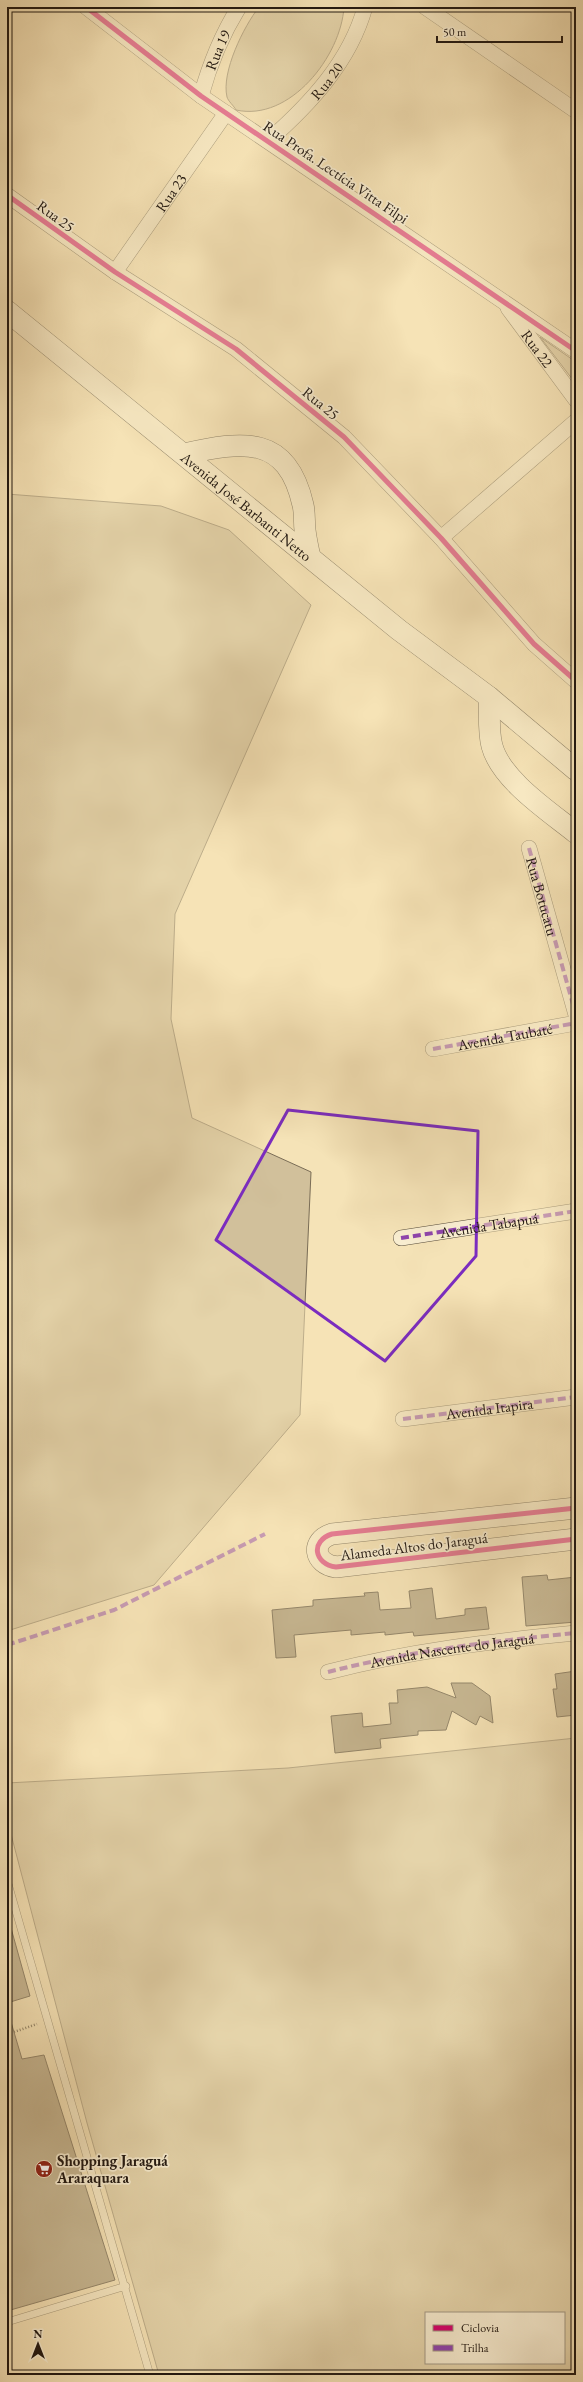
<svg xmlns="http://www.w3.org/2000/svg" width="583" height="2382" viewBox="0 0 583 2382" font-family="'EB Garamond',serif">
<style>
.green{fill:#d1c09b;stroke:#796c56;fill-rule:evenodd}
.building{fill:#8f8267;stroke:#211811}
.lines{fill:none;stroke-linecap:round;stroke-linejoin:round}
.lane-casing{stroke:#564b3a;stroke-width:8}
.street-casing{stroke:#564b3a;stroke-width:16}
.secondary-casing{stroke:#211811;stroke-width:22}
.path{stroke:#211811;stroke-width:2.5;stroke-dasharray:1 2;stroke-linecap:butt}
.lane{stroke:#f8edd0;stroke-width:7}
.street{stroke:#f8edd0;stroke-width:15}
.secondary{stroke:#f8edd0;stroke-width:21}
.quiet{stroke:#8e44ad;stroke-width:4;stroke-dasharray:8 4;stroke-linecap:butt}
.cycleway-casing{stroke:#f8edd0;stroke-width:8}
.cycleway{stroke:#d6006c;stroke-width:5}
.marked{fill:none;stroke:#7b2cbf;stroke-width:3;stroke-linejoin:round}
.labels{text-anchor:middle;dominant-baseline:central;stroke-width:3.5;stroke-linejoin:round;paint-order:stroke}
.street-label{font-size:15px;fill:#211811;stroke:#f8edd0}
.poi-label{font-size:15px;font-weight:bold;fill:#211811;stroke:#f8edd0;text-anchor:start}
</style>
<rect width="100%" height="100%" fill="#f5e3b7"/>
<filter id="stains"><feTurbulence type="fractalNoise" baseFrequency=".005" numOctaves="4"/><feColorMatrix values="0 0 0 0 .2 0 0 0 0 .09 0 0 0 0 .02 0 0 0 .5 -.17"/></filter>
<radialGradient id="worn" r=".72"><stop offset=".6" stop-color="#630" stop-opacity="0"/><stop offset="1" stop-color="#630" stop-opacity=".3"/></radialGradient>
<!-- green -->
<path class="green" d="M259,7H344C341,56 290,122 236,110C234,106 228,101 227,97C221,72 244,26 259,7Z
M540,337L576,362V384Z
M7,494L161,506L229,530L311,605L175,914L171,1019L192,1118L311,1172L300,1415L154,1585L7,1631Z
M576,1738V2375H159L87,2123L7,1819V1783L288,1768ZM426,2313H564V2363H426Z"/>
<!-- building -->
<path class="building" d="M547,1575L548,1580L576,1577V1622L526,1626L522,1577Z
M432,1588L436,1619L465,1615V1609L486,1607L489,1629L414,1636L413,1632L385,1635V1632L351,1635V1630L294,1635L296,1657L276,1658L272,1610L313,1606V1600L365,1596L364,1593L378,1592L380,1610L411,1608L409,1591Z
M576,1671V1715L557,1717L553,1689H557L555,1674Z
M451,1683H472L490,1696L493,1723L480,1716L476,1725L452,1711L446,1730L418,1731V1735L380,1739L381,1748L335,1753L331,1716L362,1713L363,1727L391,1724L389,1703H398L397,1690L427,1687L456,1698Z
M11,1928L30,1996L7,2003V1929Z
M7,2022H11L22,2059L44,2055L115,2280L7,2311Z"/>
<g class="lines">
<defs>
<path id="lane" d="M7,1880L150,2375
M7,2322L126,2286"/>
<g id="street">
<path d="M86,7L201,96L576,351"/>
<path d="M425,7L576,111"/>
<path id="s1" d="M201,96C210,63 221,36 239,7"/>
<path id="s2" d="M268,141C309,105 350,62 365,7"/>
<path d="M7,195L115,272L236,349L344,437L441,538L534,644L576,681"/>
<path id="s3" d="M115,272L226,113"/>
<path id="s4" d="M508,308L576,400"/>
<path d="M441,538L576,421"/>
<path d="M529,848L576,1015"/>
<path id="s5" d="M433,1049L576,1023"/>
<path id="s6" d="M401,1238L576,1211"/>
<path id="s7" d="M403,1419L576,1397"/>
<path id="s8" d="M328,1672C409,1651 493,1641 576,1633"/>
</g>
<g id="secondary">
<path id="s9" d="M7,311L399,630L489,697L576,770"/>
<path d="M184,454C243,441 287,434 303,505C305,513 304,522 305,530C306,539 308,548 310,557"/>
<path d="M489,697C490,713 488,732 492,746C501,780 550,812 576,833"/>
<path d="M576,1508L332,1534C310,1541 314,1564 336,1567L576,1539"/>
</g>
</defs>
<!-- lane casing -->
<use href="#lane" class="lane-casing"/>
<!-- street casing -->
<use href="#street" class="street-casing"/>
<!-- secondary casing -->
<use href="#secondary" class="secondary-casing"/>
<!-- path -->
<path class="path" d="M14,2032L37,2024"/>
<!-- lane -->
<use href="#lane" class="lane"/>
<!-- street -->
<use href="#street" class="street"/>
<!-- secondary -->
<use href="#secondary" class="secondary"/>
<!-- quiet -->
<g class="quiet">
<path id="s10" d="M529,848L576,1015"/>
<path d="M433,1049L576,1023"/>
<path d="M401,1238L576,1211"/>
<path d="M403,1419L576,1397"/>
<path d="M7,1645L114,1610L265,1534"/>
<path d="M328,1672C409,1651 493,1641 576,1633"/>
</g>
<defs>
<path id="cycleway" d="M86,7L201,96L576,351
M7,195L115,272L236,349L344,437L441,538L534,644L576,681
M576,1508L332,1534C310,1541 314,1564 336,1567L576,1539"/>
</defs>
<!-- cycleway casing -->
<use href="#cycleway" class="cycleway-casing"/>
<!-- cycleway -->
<use href="#cycleway" class="cycleway"/>
</g>
<!-- marked area -->
<path d="M0 0H583V2382H0ZM288,1110L478,1131L476,1256L385,1361L216,1240Z" fill="#f5e3b7" fill-opacity=".55" fill-rule="evenodd"/>
<path class="marked" d="M288,1110L478,1131L476,1256L385,1361L216,1240Z"/>
<!-- icons -->
<defs>
<symbol id="supermarket-disc" viewBox="-11 -11 22 22"><circle r="9.5" fill="#8f2418" stroke="#f8edd0"/><path d="M-6-5.5h2.5l.6 2H6L4.5 2H-2.5L-4.4-4H-6ZM-1.5 3.2a1.3 1.3 0 1 0 .1 0ZM3 3.2a1.3 1.3 0 1 0 .1 0Z" fill="#fff"/></symbol>
</defs>
<g fill-rule="evenodd">
<use href="#supermarket-disc" x="34" y="2159" width="20" height="20"/>
</g>
<g class="labels">
<!-- street labels -->
<g class="street-label">
<text stroke="none"><textPath href="#s1" startOffset="49">Rua 19</textPath></text>
<text stroke="none"><textPath href="#s2" startOffset="84">Rua 20</textPath></text>
<text transform="translate(336 172) rotate(34)">Rua Profa. Lectícia Vitta Filpi</text>
<text stroke="none"><textPath href="#s3" startOffset="97">Rua 23</textPath></text>
<text transform="translate(56 216) rotate(36)">Rua 25</text>
<text stroke="none"><textPath href="#s4" startOffset="50">Rua 22</textPath></text>
<text transform="translate(321 403) rotate(39)">Rua 25</text>
<text stroke="none"><textPath href="#s9" startOffset="309">Avenida José Barbanti Netto</textPath></text>
<text stroke="none"><textPath href="#s10" startOffset="50">Rua Botucatu</textPath></text>
<text stroke="none"><textPath href="#s5" startOffset="73">Avenida Taubaté</textPath></text>
<text stroke="none"><textPath href="#s6" startOffset="89">Avenida Tabapuá</textPath></text>
<text stroke="none"><textPath href="#s7" startOffset="87">Avenida Itapira</textPath></text>
<text transform="translate(414 1546) rotate(-7)">Alameda Altos do Jaraguá</text>
<text stroke="none"><textPath href="#s8" startOffset="126">Avenida Nascente do Jaraguá</textPath></text>
</g>
<!-- poi labels -->
<g class="poi-label">
<text x="57" y="2160">Shopping Jaraguá<tspan x="57" dy="17">Araraquara</tspan></text>
</g>
</g>
<!-- margin -->
<rect width="583" height="2382" fill="none" stroke="#f5e3b7" stroke-width="24"/>
<rect x="8" y="8" width="567" height="2366" fill="none" stroke="#211811" stroke-width="2"/>
<rect x="12" y="12" width="559" height="2358" fill="none" stroke="#211811"/>
<!-- legend -->
<rect x="425" y="2312" width="140" height="52" fill="#f8edd0" stroke="#a29884"/>
<rect x="433" y="2325" width="20" height="6" fill="#d6006c" stroke="#a29884"/>
<text x="461" y="2332" font-size="12" fill="#211811">Ciclovia</text>
<rect x="433" y="2345" width="20" height="6" fill="#8e44ad" stroke="#a29884"/>
<text x="461" y="2352" font-size="12" fill="#211811">Trilha</text>
<!-- north arrow -->
<g transform="translate(38 2344)" stroke="#f8edd0" stroke-width="3" paint-order="stroke">
<path d="M0-3L7 15L0 10L-7 15Z" fill="#211811"/>
<text y="-6" font-size="11" font-weight="bold" text-anchor="middle" fill="#211811">N</text>
</g>
<!-- scale -->
<path d="M437 36v6h125v-6" fill="none" stroke="#211811" stroke-width="2"/>
<text x="443" y="36" font-size="12" fill="#211811" stroke="#f8edd0" stroke-width="3" paint-order="stroke">50 m</text>
<rect width="100%" height="100%" filter="url(#stains)"/>
<rect width="100%" height="100%" fill="url(#worn)"/>
</svg>
